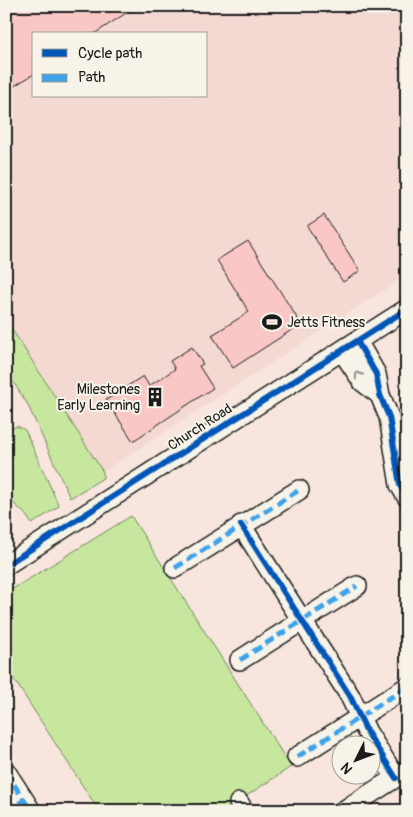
<svg xmlns="http://www.w3.org/2000/svg" width="413" height="817" viewBox="0 0 413 817" font-family="Pangolin,sans-serif">
<style>
.built{fill:#f4d9d3;fill-rule:evenodd}
.green{fill:#c7e79f;stroke:#72825e}
.building{fill:#f9c8c6;stroke:#1c1c1c}
.lines{fill:none;stroke-linecap:round;stroke-linejoin:round}
.minor-casing{stroke:#1c1c1c;stroke-width:22}
.minor{stroke:#f7f3e8;stroke-width:19}
.quiet{stroke:#3da2ea;stroke-width:5;stroke-dasharray:10 5;stroke-linecap:butt}
.cycleway-casing{stroke:#f7f3e8;stroke-width:9}
.cycleway{stroke:#0057b8;stroke-width:6}
.oneway{stroke:#94928c}
.labels{text-anchor:middle;dominant-baseline:central;stroke-width:4;stroke-linejoin:round;paint-order:stroke}
.poi-label{font-size:14px;fill:#1c1c1c;stroke:#f7f3e8;text-anchor:start}
.street-label{font-size:14px;fill:#1c1c1c;stroke:#f7f3e8}
</style>
<rect width="100%" height="100%" fill="#f8e6de"/>
<filter id="ink" filterUnits="userSpaceOnUse"><feTurbulence type="fractalNoise" baseFrequency=".02" numOctaves="2"/><feDisplacementMap in="SourceGraphic" scale="10" xChannelSelector="R" yChannelSelector="G"/><feConvolveMatrix kernelMatrix="1 2 1 2 8 2 1 2 1" color-interpolation-filters="sRGB"/></filter>
<g filter="url(#ink)">
<!-- built -->
<path class="built" d="M6,6H407V275L103,472L6,320ZM34,34H206V96H34Z"/>
<!-- green -->
<path class="green" d="M6,320L103,472V478L70,498L26,401H25L6,370Z
M17,426L25,430L59,506L32,524L25,514L6,496V431Z
M131,516L291,767L223,811H99L6,667V593Z"/>
<!-- building -->
<path class="building" d="M6,6H137L94,34H34V74L6,91Z
M324,215L360,271L343,282L307,226Z
M248,241L301,324L233,368L212,335L249,312L217,260Z
M192,347L203,364L199,366L213,388L133,441L106,400L143,376L149,386L175,369L170,361Z"/>
<g class="lines">
<defs>
<path id="minor" d="M357,341L376,374L380,395L389,417L400,485L407,497
M342,351L363,382L380,395
M241,525L350,696L367,732L396,778
M6,565L407,309
M175,568L299,490
M240,660L357,586
M297,757L407,687
M6,772L31,811
M239,803L244,811
M6,811L24,800
M343,811L406,771"/>
</defs>
<!-- minor casing -->
<use href="#minor" class="minor-casing"/>
<!-- minor -->
<use href="#minor" class="minor"/>
<!-- quiet -->
<path class="quiet" d="M175,568L299,490
M240,660L357,586
M297,757L407,687
M6,772L31,811
M6,811L24,800"/>
<defs>
<path id="cycleway" d="M357,341L376,374L380,395L389,417L400,485L407,497
M241,525L350,696L367,732L396,778
M6,565L407,309"/>
</defs>
<!-- cycleway casing -->
<use href="#cycleway" class="cycleway-casing"/>
<!-- cycleway -->
<use href="#cycleway" class="cycleway"/>
</g>
<!-- one-way arrows -->
<defs><path id="oneway-chevron" d="M-2-3.5L2.5 0L-2 3.5" fill="none" stroke-width="1.6" stroke-linecap="round" stroke-linejoin="round" transform="scale(1.25)"/></defs>
<use class="oneway" href="#oneway-chevron" transform="translate(358 375) rotate(-124)"/>
</g>
<!-- icons -->
<defs>
<symbol id="stadium-bare" viewBox="-9 -9 18 18"><path d="M0-5a6.5 5 0 1 0 0 10a6.5 5 0 1 0 0-10ZM-3.5-1.8h7v3.6h-7Z" fill="#1c1c1c" stroke="#f7f3e8" stroke-width="2.5" paint-order="stroke"/></symbol>
<symbol id="building-bare" viewBox="-9 -9 18 18"><path d="M-4-6H4V6H1V3H-1V6H-4ZM-2.5-4.3h1.7v1.8h-1.7ZM.8-4.3h1.7v1.8H.8ZM-2.5-1h1.7V.8h-1.7ZM.8-1h1.7V.8H.8Z" fill="#1c1c1c" stroke="#f7f3e8" stroke-width="2.5" paint-order="stroke"/></symbol>
</defs>
<g fill-rule="evenodd">
<use href="#stadium-bare" x="258" y="308" width="28" height="28"/>
<use href="#building-bare" x="141" y="383" width="28" height="28"/>
</g>
<g class="labels">
<!-- poi labels -->
<g class="poi-label">
<text x="287" y="322">Jetts Fitness</text>
<text x="140" y="389" text-anchor="end">Milestones<tspan x="140" dy="16">Early Learning</tspan></text>
</g>
<!-- street labels -->
<g class="street-label">
<text transform="translate(200 427) rotate(-33)">Church Road</text>
</g>
</g>
<!-- margin -->
<rect width="413" height="817" fill="none" stroke="#f7f3e8" stroke-width="25"/>
<rect x="12" y="12" width="388" height="792" fill="none" stroke="#1c1c1c" stroke-width="2" filter="url(#ink)"/>
<!-- legend -->
<rect x="32" y="32" width="175" height="65" fill="#f7f3e8" stroke="#9f9d96"/>
<rect x="42" y="49" width="25" height="8" fill="#0057b8" stroke="#9f9d96"/>
<text x="78" y="58" font-size="15" fill="#1c1c1c">Cycle path</text>
<rect x="42" y="74" width="25" height="8" fill="#3da2ea" stroke="#9f9d96"/>
<text x="78" y="82" font-size="15" fill="#1c1c1c">Path</text>
<!-- north arrow -->
<g transform="translate(356 760) rotate(228)"><circle r="24" fill="#f7f3e8" stroke="#9f9d96"/>
<path d="M0-4L9 19L0 12L-9 19Z" fill="#1c1c1c"/>
<text y="-8" font-size="14" font-weight="bold" text-anchor="middle" fill="#1c1c1c">N</text>
</g>
</svg>
